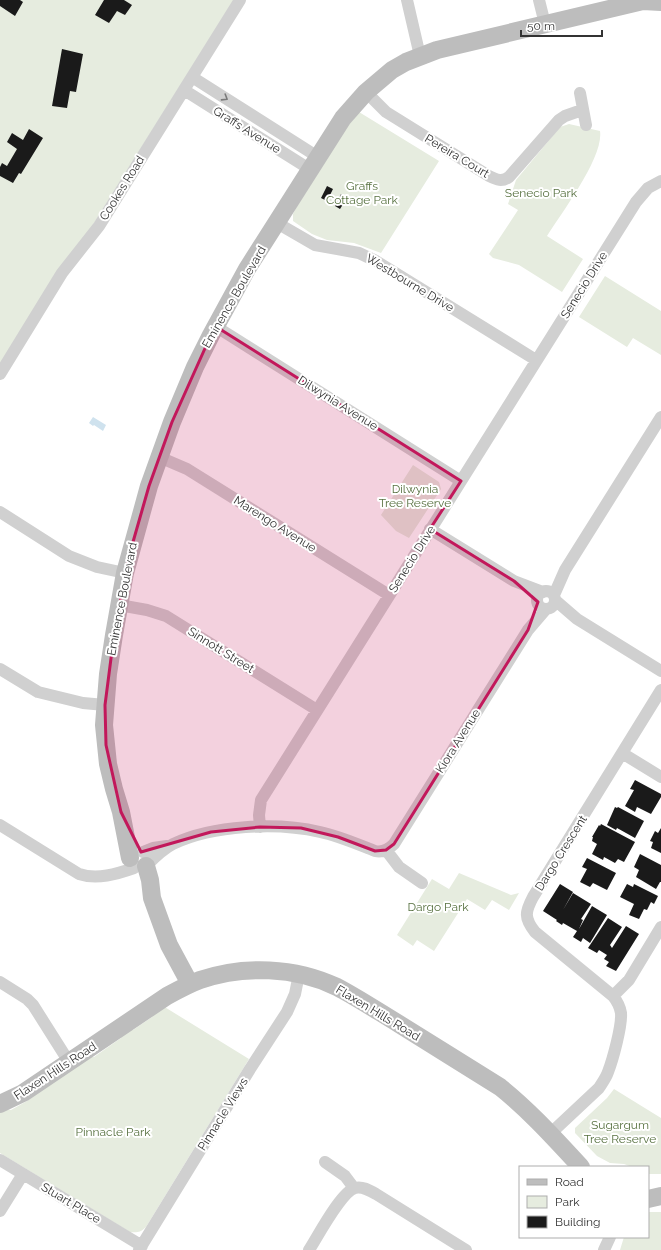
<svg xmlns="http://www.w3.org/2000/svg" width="661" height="1250" viewBox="0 0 661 1250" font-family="Raleway,sans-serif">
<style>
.green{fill:#e6ecdf}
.water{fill:#cfe2ee}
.building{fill:#1a1a1a}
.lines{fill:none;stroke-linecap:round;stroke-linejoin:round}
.street{stroke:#d0d0d0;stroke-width:12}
.secondary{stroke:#bdbdbd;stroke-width:18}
.oneway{stroke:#7a7a7a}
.marked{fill:#c2185b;fill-opacity:0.2;stroke:#c2185b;stroke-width:3;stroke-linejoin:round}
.labels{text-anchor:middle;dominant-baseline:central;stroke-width:4;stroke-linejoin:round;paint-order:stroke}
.street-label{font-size:12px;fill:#333;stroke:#fff}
.park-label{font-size:12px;fill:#56703f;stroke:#fff}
</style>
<rect width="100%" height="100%" fill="#fff"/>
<!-- green -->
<path class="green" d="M0,0H234L94,223L0,366Z
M359,112L439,161L381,253L354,243L327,240L312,234L293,221V214L296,208L346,128Z
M569,124L600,131C604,157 562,212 547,236L583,259L562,292L519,265L493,258L489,254L518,210L508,204L516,180L560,127Z
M605,276L661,311V355L633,338L627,347L579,317Z
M413,465L439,482L441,489L409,538L396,531L381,515Z
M459,873L511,895L519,893L509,910L492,900L485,910L467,899L434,951L417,940L413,946L397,935L432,879L449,889Z
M163,1006L249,1059L146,1227C141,1232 137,1233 130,1232L0,1153V1110L4,1109L11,1110L27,1101L88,1056L94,1057L121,1038L122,1033L128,1030H133L152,1017L154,1012Z
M614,1089L661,1118V1174H648V1167H632L624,1164L610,1163L597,1156L575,1133V1128L607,1098Z
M648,1212H661V1250H620L624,1237H648Z"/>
<!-- water -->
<path class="water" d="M93,417L106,425L103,431L94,425L93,426L89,423Z"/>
<!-- building -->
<path class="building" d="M0,0H20L23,2L15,16L0,6Z
M104,0H124L132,5L125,15L117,11L109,23L95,15Z
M62,49L83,54L76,92L70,91L67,108L52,106Z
M29,129L43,138L21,174L19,173L13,183L0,176V167L2,163L7,166L17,149L7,142L12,133L23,140Z
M327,186L333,189L327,201L321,198Z
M341,194L347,198L340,209L335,206Z
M635,780L661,794V797L651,814L637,807L635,812L625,806L634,790L630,789Z
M615,807L617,808L618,807L644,821L635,838L617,828L616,830L607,825Z
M601,824L635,842L624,862L618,859L615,863L604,857L603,860L592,854L597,844L592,841L593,837H592L599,825L600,826Z
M661,828V853L651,848L653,842L650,841L655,831L658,833Z
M640,854L661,865V882H660L656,889L636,877L639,870L634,867Z
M587,858L616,873L607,890L593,883L590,887L580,882L587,869L582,867Z
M560,884L573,892L563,910L573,893L591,904L581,919L583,920L579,929L592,906L607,915L590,943L583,938L581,942L573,937L577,931L563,923L562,925L556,921L557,920L543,911Z
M627,884L633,887L634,884L658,896L654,904L651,902L647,910L644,909L639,919L629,915L634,904L620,897Z
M608,918L622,927L610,945L612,948L626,926L639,934L616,971L606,966L609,962L604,959L607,955L599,950L597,953L588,948Z"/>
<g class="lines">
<!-- street -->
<path class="street" d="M407,0L420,56
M539,0L545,24
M192,77L318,157
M184,90L311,170
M366,92L386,112L489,176C497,180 502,182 509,177L559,120L565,116L582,110
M580,93L586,125
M277,223L315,245L359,253L376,261L536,360
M215,326L461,481
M0,374L62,273L99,226L240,0
M159,457L187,469L389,595
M0,512L69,556L97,567L125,573
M430,529L514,581L543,592
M537 600a9 9 0 1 1 18 0a9 9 0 1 1-18 0Z
M554,595L565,570L661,417
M555,600L577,619L661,671
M119,605L147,610L166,616L317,710
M0,669L38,692L83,703L105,705
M622,753L661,777
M0,825L79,874C97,880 117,874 134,868
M260,827L259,815L261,800L636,202L648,188L661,181
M386,850L399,867L422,883
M143,852L153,848L167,846
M147,865C155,857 163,849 173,844C213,825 277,822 320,832C339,836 357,844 375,851C383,853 389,849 394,844L528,630L546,609
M0,982L27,999L33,1005L69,1062
M613,996L535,932C524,918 525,912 533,897L661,690
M551,1133L599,1088C602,1083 606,1078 608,1072C613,1059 622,1026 621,1013C620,1007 617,1001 613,996L629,980L661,927
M0,1160L142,1246
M325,1162L345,1176L354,1188
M0,1211L23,1174
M139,1250L250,1069L287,1012L295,994L299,974
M309,1250C318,1236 341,1192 355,1188C362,1186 369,1190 376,1194L466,1250
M604,1250L610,1237"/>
<!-- secondary -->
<path class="secondary" d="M130,858L121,812L114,789L108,764L104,725L108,674L114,635L125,573L149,486L172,422L195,367L211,335L247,269L343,118L366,92L392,70L406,62L437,50L643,1L661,2
M146,866L150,880L152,898L169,945L190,984
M0,1104L23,1093L167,996C178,990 189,984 200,980C244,965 295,967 337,987C358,998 379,1012 399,1024C433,1045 466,1066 500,1087C530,1111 555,1139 581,1167
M648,1199L661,1196"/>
</g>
<!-- one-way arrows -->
<defs><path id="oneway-chevron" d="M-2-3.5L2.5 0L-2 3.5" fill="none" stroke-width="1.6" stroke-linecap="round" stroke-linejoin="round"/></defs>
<use class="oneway" href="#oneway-chevron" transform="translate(225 98) rotate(32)"/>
<!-- marked area -->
<path class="marked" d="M215,326L461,481L430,529L514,581L538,602L528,630L394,844L386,850L375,851L338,837L301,828L260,827L211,832L141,852L121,812L106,745L105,705L114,635L129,556L149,486L172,422Z"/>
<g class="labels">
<!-- street labels -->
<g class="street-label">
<text transform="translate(247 130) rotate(32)">Graffs Avenue</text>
<text transform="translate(457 156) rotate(31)">Pereira Court</text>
<text transform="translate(122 188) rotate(-58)">Cookes Road</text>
<text transform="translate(410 283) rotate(31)">Westbourne Drive</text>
<text transform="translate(584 285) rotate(-58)">Senecio Drive</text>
<text transform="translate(234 297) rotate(-60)">Eminence Boulevard</text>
<text transform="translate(338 403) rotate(32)">Dilwynia Avenue</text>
<text transform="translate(275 524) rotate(32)">Marengo Avenue</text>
<text transform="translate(412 559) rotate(-58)">Senecio Drive</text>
<text transform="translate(122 599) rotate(-79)">Eminence Boulevard</text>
<text transform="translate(221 650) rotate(32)">Sinnott Street</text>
<text transform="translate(458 741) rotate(-58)">Kiora Avenue</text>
<text transform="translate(561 853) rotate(-58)">Dargo Crescent</text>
<text transform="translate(378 1013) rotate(31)">Flaxen Hills Road</text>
<text transform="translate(55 1071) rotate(-33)">Flaxen Hills Road</text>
<text transform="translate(223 1114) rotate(-58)">Pinnacle Views</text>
<text transform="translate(71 1203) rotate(31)">Stuart Place</text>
</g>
<!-- park labels -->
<g class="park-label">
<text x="362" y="186">Graffs<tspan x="362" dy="14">Cottage Park</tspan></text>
<text x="541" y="193">Senecio Park</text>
<text x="415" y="489">Dilwynia<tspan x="415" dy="14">Tree Reserve</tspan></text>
<text x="438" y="907">Dargo Park</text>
<text x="620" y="1125">Sugargum<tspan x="620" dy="14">Tree Reserve</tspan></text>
<text x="113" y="1132">Pinnacle Park</text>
</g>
</g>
<!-- legend -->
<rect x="519" y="1166" width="130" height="72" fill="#ffffff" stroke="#adadad"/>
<rect x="527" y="1179" width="20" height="6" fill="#bdbdbd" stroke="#adadad"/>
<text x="555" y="1186" font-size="12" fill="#333333">Road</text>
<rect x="527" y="1196" width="20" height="12" fill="#e6ecdf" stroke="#adadad"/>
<text x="555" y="1206" font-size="12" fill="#333333">Park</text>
<rect x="527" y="1216" width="20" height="12" fill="#1a1a1a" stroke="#adadad"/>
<text x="555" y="1226" font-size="12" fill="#333333">Building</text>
<!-- scale -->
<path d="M521 30v6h81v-6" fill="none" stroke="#333333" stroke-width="2"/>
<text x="527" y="30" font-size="12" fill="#333333" stroke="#ffffff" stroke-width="3" paint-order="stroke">50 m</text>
</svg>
